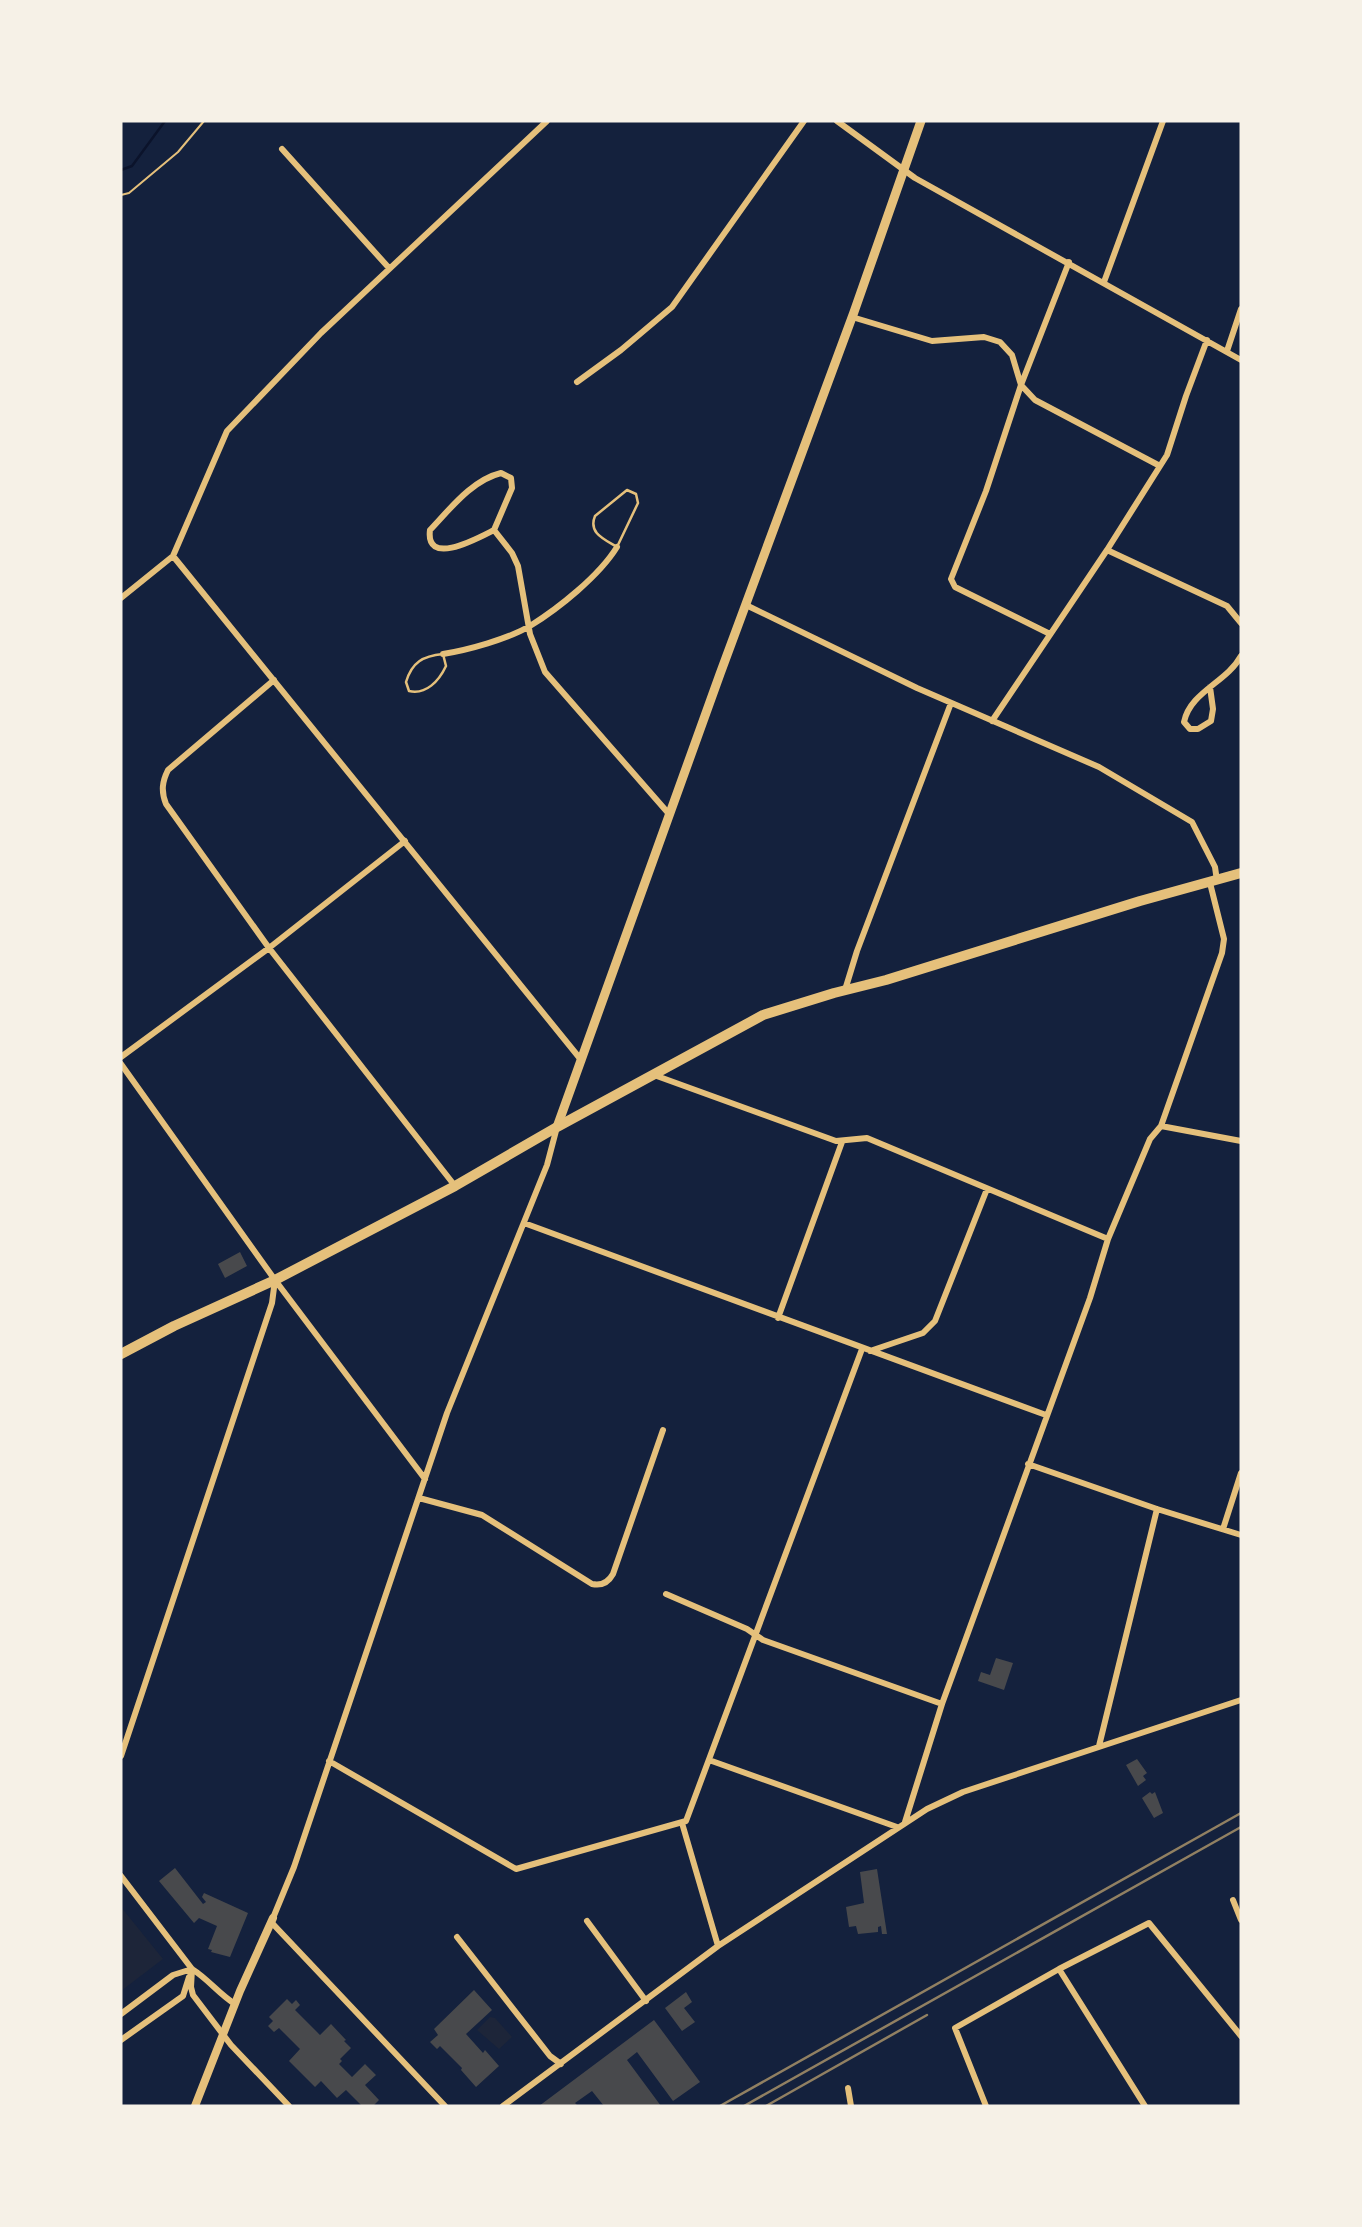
<svg xmlns="http://www.w3.org/2000/svg" width="1362" height="2227" viewBox="0 0 1362 2227" font-family="Karla,sans-serif">
<style>
.green{fill:#1d2539}
.lines{fill:none;stroke-linecap:round;stroke-linejoin:round}
.stream{stroke:#0b132b;stroke-width:2.5}
.building{fill:#48494c}
.path{stroke:#e5c07b;stroke-width:2}
.service{stroke:#e5c07b;stroke-width:2.5}
.minor{stroke:#e5c07b;stroke-width:6}
.tertiary{stroke:#e5c07b;stroke-width:8}
.secondary{stroke:#e5c07b;stroke-width:9}
.primary{stroke:#e5c07b;stroke-width:10}
.rail{stroke:#918062;stroke-width:2.5}
</style>
<rect width="100%" height="100%" fill="#14213d"/>
<!-- green -->
<path class="green" d="M121,1907L163,1959L121,1991Z
M490,2017L495,2018L512,2037L499,2049L477,2030Z"/>
<g class="lines">
<!-- stream -->
<path class="stream" d="M121,170L132,166L165,121"/>
</g>
<!-- building -->
<path class="building" d="M240,1252L247,1266L225,1278L218,1264Z
M996,1658L1013,1663L1004,1690L978,1681L981,1672L990,1675Z
M1137,1759L1147,1773L1143,1776L1146,1780L1138,1786L1126,1765Z
M1150,1792L1152,1794L1155,1792L1163,1813L1154,1818L1142,1798Z
M175,1868L203,1904L206,1902L202,1897L204,1893L248,1913L230,1957L211,1952L212,1950L208,1949L217,1926L199,1918L194,1923L159,1881Z
M877,1869L887,1934H882L881,1926L878,1927V1932L858,1934L856,1926L849,1927L846,1907L864,1903L860,1872Z
M474,1990L492,2010L466,2034L483,2053L485,2050L499,2066L476,2087L461,2070L462,2068L440,2046L437,2049L430,2042L438,2035L434,2029Z
M686,1992L692,2002L684,2008L695,2022L682,2031L665,2008Z
M287,1999L292,2004L296,2000L300,2005L295,2010L320,2035L331,2024L346,2040L344,2041L351,2048L340,2059L342,2061L339,2064L352,2077L365,2064L376,2075L365,2085L379,2100L373,2106H362L346,2090L337,2098L321,2081L315,2087L289,2061L300,2049L279,2028L274,2032L268,2026L273,2021L269,2017Z
M654,2020L700,2082L673,2101L637,2052L627,2060L661,2106H604L592,2091L575,2103L578,2106H539Z"/>
<g class="lines">
<!-- path -->
<path class="path" d="M121,195L129,193L178,152L204,121"/>
<!-- service -->
<path class="service" d="M627,490L636,494L638,503L617,547C604,539 588,533 595,516Z
M443,654L446,666C439,681 426,695 409,691L406,682C412,662 423,656 443,654Z"/>
<!-- minor -->
<path class="minor" d="M837,121L915,178L1241,360
M282,149L389,268
M1104,282L1163,121
M852,317L932,341L984,337L1000,342L1012,355L1021,385L1035,400L1160,466
M1227,351L1241,309
M577,382L621,350L672,307L804,121
M501,473L511,478L512,488L494,530C480,537 425,568 430,530C450,509 472,480 501,473Z
M494,530L512,553L518,566L530,634L545,672L669,814
M1107,550L1227,606L1241,623
M173,556L582,1061
M121,598L173,556L227,431L321,333L547,121
M746,605L917,688L1099,767L1192,822L1215,867L1217,881
M1050,634L955,587L951,579L986,491L1021,385L1069,262
M443,654C468,650 508,639 530,626C559,608 599,576 617,547
M274,680L168,770C162,782 161,791 166,804L269,948L455,1186
M1210,687L1213,709L1211,721L1198,729H1190L1184,722C1190,692 1227,682 1241,656
M992,721L1107,550L1167,455L1186,396L1207,340
M845,990L857,951L951,703
M121,1057L269,948L405,841
M121,1064L275,1280L425,1479
M654,1075L836,1141L867,1138L1108,1239
M1161,1126L1222,953L1224,939L1210,883
M524,1223L1046,1415
M778,1318L842,1142
M870,1351L923,1333L935,1321L987,1189
M1028,1464L1157,1509L1241,1535
M419,1498L482,1515L592,1584C601,1586 608,1583 613,1574L663,1430
M1223,1529L1241,1473
M666,1594L747,1629L763,1640L942,1704
M1099,1746L1157,1509
M121,1756L272,1303L275,1280
M709,1760L897,1827
M329,1761L516,1869L686,1821L862,1349
M905,1822L942,1704L1090,1298L1108,1239L1150,1139L1161,1126L1241,1141
M682,1823L718,1946
M121,1876L192,1969C208,1979 219,1994 235,2004
M1233,1900L1241,1920
M273,1918L294,1867L447,1413L547,1165L557,1127
M587,1921L646,2001
M272,1923L445,2106
M457,1937L550,2056L561,2064
M192,1969L191,1987L193,1995L231,2045L289,2106
M1059,1969L1145,2106
M121,2014L173,1975L192,1969
M121,2040L183,1996L189,1977
M848,2088L851,2106
M503,2106L718,1946L927,1809L963,1792L1241,1700
M986,2106L955,2028L1059,1969L1149,1923L1241,2036"/>
<!-- tertiary -->
<path class="tertiary" d="M195,2106L240,1991L273,1918"/>
<!-- secondary -->
<path class="secondary" d="M557,1127L720,674L854,312L921,121"/>
<!-- primary -->
<path class="primary" d="M121,1354L174,1326L275,1280L455,1186L557,1127L763,1015L834,993L886,980L1140,901L1241,873"/>
<!-- rail -->
<path class="rail" d="M720,2106L1241,1813
M744,2106L1241,1827
M766,2106L927,2015"/>
</g>
<!-- border -->
<rect width="1362" height="2227" fill="none" stroke="#f6f1e7" stroke-width="245"/>
</svg>
